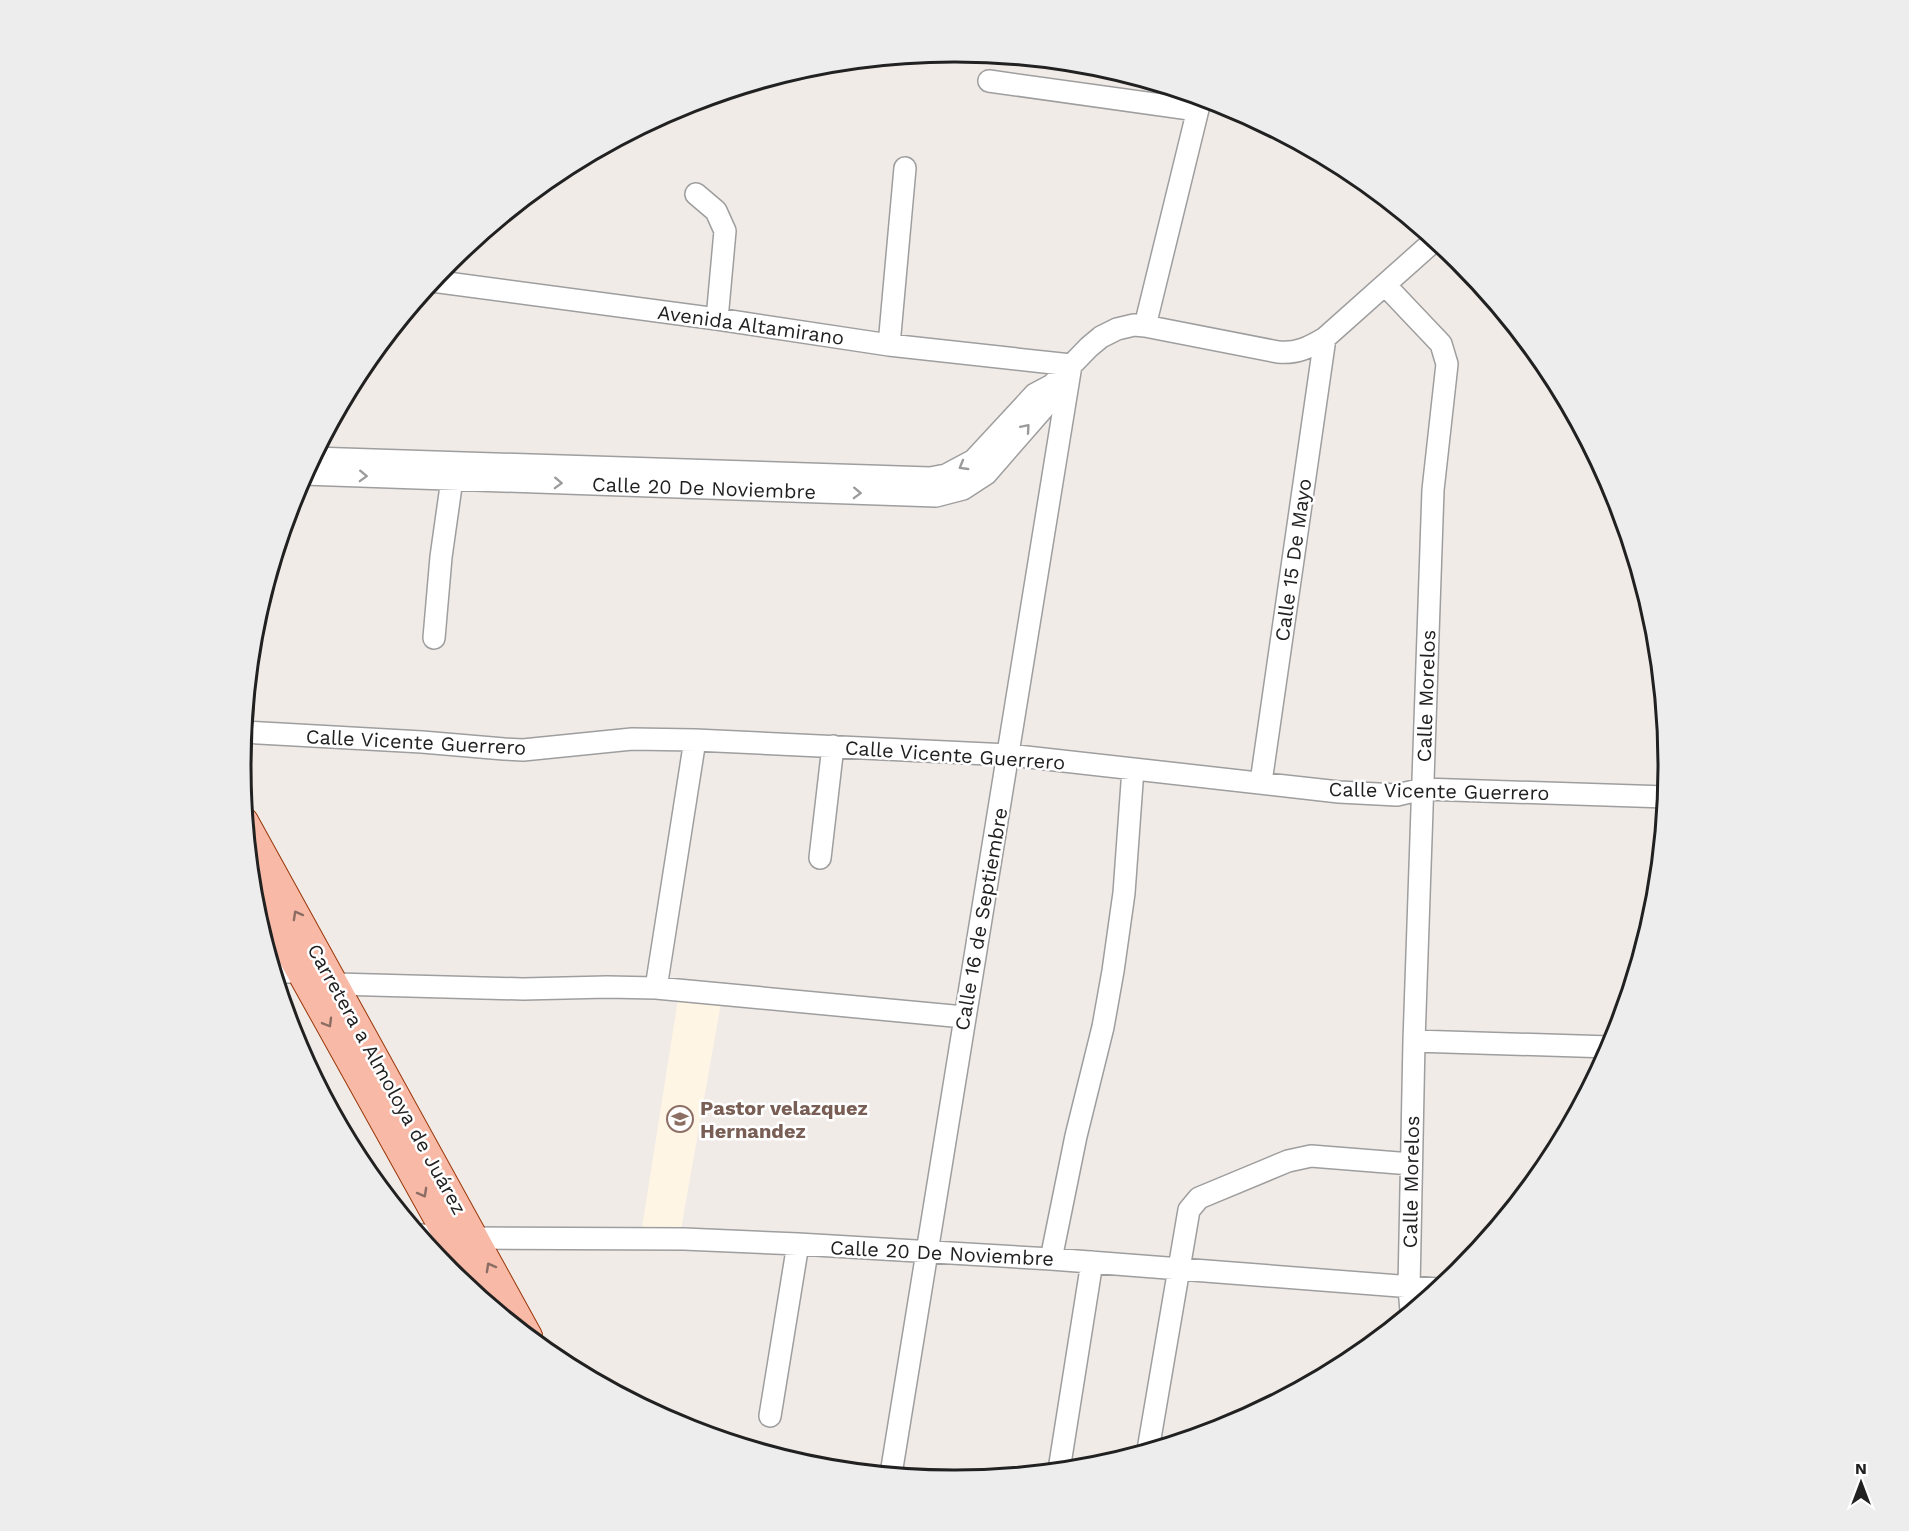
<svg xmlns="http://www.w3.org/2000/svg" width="1909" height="1531" viewBox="0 0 1909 1531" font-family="'Work Sans',sans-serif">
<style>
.education{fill:#fef5e5}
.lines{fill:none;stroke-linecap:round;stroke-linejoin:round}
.minor-casing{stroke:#9e9e9e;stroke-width:24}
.major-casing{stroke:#983606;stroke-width:28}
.minor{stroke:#fff;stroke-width:21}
.major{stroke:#f8b9a6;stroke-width:26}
.oneway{stroke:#9b9b9b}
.oneway2{stroke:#8c6d64}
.labels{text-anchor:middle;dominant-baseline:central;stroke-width:5;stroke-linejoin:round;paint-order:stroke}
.street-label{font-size:20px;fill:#212121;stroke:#fff}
.education-label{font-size:20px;font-weight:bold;fill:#785e54;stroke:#fff;text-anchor:start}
.rim{fill:none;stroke:#212121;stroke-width:3}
</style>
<rect width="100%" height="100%" fill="#f1ebe8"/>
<!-- education -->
<path class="education" d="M678,999L721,1003L680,1235L641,1234Z"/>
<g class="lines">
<defs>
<path id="minor" d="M989,81L1197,110
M696,194L716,211L725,231L717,319
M432,281L717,319L889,345L1071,365L891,1474
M1386,286L1441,344L1447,364L1433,490L1414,1041L1409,1288L1411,1311
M1145,326L1201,97
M889,345L905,168
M313,458L930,478L946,475L974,460L1035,394L1052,385L1089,347L1101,337L1117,329L1134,325L1145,326L1278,352C1297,354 1310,347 1325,338L1435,240
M304,474L936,496L963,489L986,474L1047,404L1052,385
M434,638L441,557L454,465
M243,732L422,742L504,749L523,750L632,739L695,740L1009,755L1339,792L1397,795L1423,789L1666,797
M1261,782L1325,338
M820,858L833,746
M274,972H299
M336,984L523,989L607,987L656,988L964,1017
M656,988L695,740
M1414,1041L1610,1047
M420,1235L447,1236
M474,1238L684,1239L798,1244L1051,1259L1438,1289
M1051,1259L1076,1136L1103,1027L1113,971L1124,893L1133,769
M770,1416L798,1244
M1148,1450L1189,1210L1199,1198L1288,1161L1311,1156L1411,1164
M1059,1470L1092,1262"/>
<path id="major" d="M245,821L529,1336
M252,886L480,1296"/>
</defs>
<!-- minor casing -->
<use href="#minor" class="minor-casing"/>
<!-- major casing -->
<use href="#major" class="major-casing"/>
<!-- minor -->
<use href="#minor" class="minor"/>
<!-- major -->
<use href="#major" class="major"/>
</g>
<!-- one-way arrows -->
<defs><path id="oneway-chevron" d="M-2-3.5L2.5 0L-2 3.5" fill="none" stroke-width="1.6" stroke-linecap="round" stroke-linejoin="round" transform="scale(1.5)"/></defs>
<g class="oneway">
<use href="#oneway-chevron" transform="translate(1026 428) rotate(-49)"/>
<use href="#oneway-chevron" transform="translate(963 466) rotate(150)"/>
<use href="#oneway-chevron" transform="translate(363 476) rotate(2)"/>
<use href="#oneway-chevron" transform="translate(558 483) rotate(2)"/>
<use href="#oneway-chevron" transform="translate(857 493) rotate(2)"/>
</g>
<g class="oneway2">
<use href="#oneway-chevron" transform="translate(297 915) rotate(-119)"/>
<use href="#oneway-chevron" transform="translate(328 1023) rotate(60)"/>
<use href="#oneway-chevron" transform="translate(423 1193) rotate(61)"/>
<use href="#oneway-chevron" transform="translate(490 1267) rotate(-119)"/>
</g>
<!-- icons -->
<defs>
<symbol id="school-ring" viewBox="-11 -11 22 22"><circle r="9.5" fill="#fff" stroke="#8d6e63" stroke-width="1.5"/><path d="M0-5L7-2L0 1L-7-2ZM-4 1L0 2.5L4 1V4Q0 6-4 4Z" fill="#8d6e63"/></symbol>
</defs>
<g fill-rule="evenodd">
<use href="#school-ring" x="665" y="1104" width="30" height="30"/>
</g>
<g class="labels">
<!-- street labels -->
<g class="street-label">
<text transform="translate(751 325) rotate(8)">Avenida Altamirano</text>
<text transform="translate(704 488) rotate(2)">Calle 20 De Noviembre</text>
<text transform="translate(1293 560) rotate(-82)">Calle 15 De Mayo</text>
<text transform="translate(1426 696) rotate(-88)">Calle Morelos</text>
<text transform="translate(416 742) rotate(3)">Calle Vicente Guerrero</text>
<text transform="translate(955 755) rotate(4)">Calle Vicente Guerrero</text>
<text transform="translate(1439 791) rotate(1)">Calle Vicente Guerrero</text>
<text transform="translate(981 919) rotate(-80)">Calle 16 de Septiembre</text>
<text transform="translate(387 1079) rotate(61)">Carretera a Almoloya de Juárez</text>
<text transform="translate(1411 1182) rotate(-89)">Calle Morelos</text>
<text transform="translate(942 1253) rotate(3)">Calle 20 De Noviembre</text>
</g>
<!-- education labels -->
<g class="education-label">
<text x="700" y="1108">Pastor velazquez<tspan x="700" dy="23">Hernandez</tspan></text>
</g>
</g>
<!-- crop -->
<path d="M0 0H1909V1531H0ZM954 62H955A703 703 0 0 1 1658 765V767A703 703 0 0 1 955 1470H954A703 703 0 0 1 251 767V765A703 703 0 0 1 954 62Z" fill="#ededed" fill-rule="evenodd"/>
<path class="rim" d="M954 62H955A703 703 0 0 1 1658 765V767A703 703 0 0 1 955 1470H954A703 703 0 0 1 251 767V765A703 703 0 0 1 954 62Z"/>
<!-- north arrow -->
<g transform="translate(1861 1483)" stroke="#ffffff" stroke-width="4.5" paint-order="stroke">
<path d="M0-4.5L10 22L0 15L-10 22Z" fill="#212121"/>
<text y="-9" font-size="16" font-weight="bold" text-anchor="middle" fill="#212121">N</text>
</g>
</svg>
